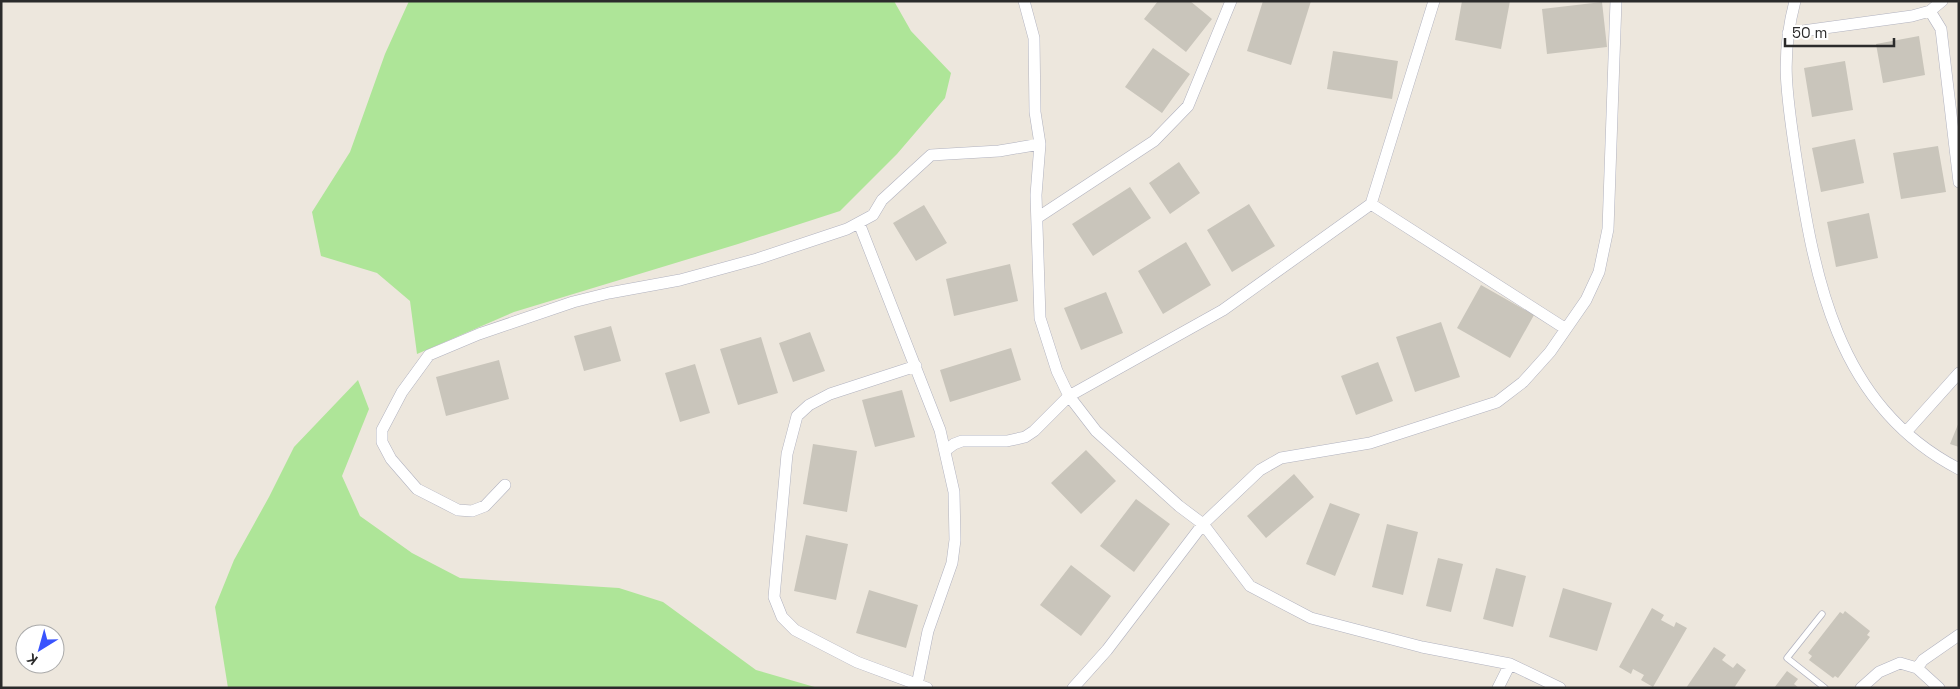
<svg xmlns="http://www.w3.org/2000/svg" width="1960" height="689" viewBox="0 0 1960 689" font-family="'Space Grotesk',sans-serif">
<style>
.green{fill:#aee598}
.building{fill:#c9c5bb}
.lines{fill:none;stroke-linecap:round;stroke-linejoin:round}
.lane-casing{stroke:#b1b2bf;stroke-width:7}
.street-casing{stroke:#b1b2bf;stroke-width:12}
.lane{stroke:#fff;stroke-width:5.5}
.street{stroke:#fff;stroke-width:11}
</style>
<rect width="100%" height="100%" fill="#ede7dd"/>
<!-- green -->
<path class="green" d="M409,1H894L911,31L951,73L945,98L897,154L840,211L738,244L514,312L417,354L410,301L377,273L321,256L312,212L350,152L385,54Z
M358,380L369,409L342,476L360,516L412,553L460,578L619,588L663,602L756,670L818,688H228L215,607L234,560L269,497L294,447Z"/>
<!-- building -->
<path class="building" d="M1158,1H1190L1212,19L1186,52L1144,19Z
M1263,1H1311L1291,65L1247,51Z
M1462,1H1510L1501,49L1455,40Z
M1602,2L1607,47L1547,54L1542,9Z
M1919,36L1925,75L1883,83L1876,44Z
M1153,48L1190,74L1162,113L1125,87Z
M1333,51L1398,61L1392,99L1327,89Z
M1845,61L1853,110L1812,117L1804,68Z
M1855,139L1864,183L1821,192L1812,148Z
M1938,146L1946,192L1901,199L1893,153Z
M1179,162L1200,193L1170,214L1149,183Z
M1130,187L1151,218L1093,256L1072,224Z
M1249,204L1275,246L1232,272L1207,230Z
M924,205L947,243L916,261L893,223Z
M1869,213L1878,258L1836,267L1827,222Z
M1186,242L1211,285L1163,314L1138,271Z
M1010,264L1018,301L954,316L946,279Z
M1481,285L1534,315L1510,358L1457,328Z
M1106,292L1123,333L1081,350L1064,308Z
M1441,322L1460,377L1415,392L1396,337Z
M611,326L621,361L584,371L574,336Z
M810,332L825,371L793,382L779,343Z
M761,337L778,393L738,405L720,349Z
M1011,348L1021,380L950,402L940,370Z
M499,360L509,399L446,416L436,377Z
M1378,362L1393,401L1356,415L1341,376Z
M695,364L710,413L680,422L665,373Z
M902,390L915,437L875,447L862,400Z
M1959,422V447L1950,444Z
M813,444L857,451L847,512L803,504Z
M1086,450L1116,481L1081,514L1051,483Z
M1294,474L1314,497L1266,538L1247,516Z
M1136,499L1170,524L1134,572L1100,546Z
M1330,503L1360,514L1335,576L1306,564Z
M1387,524L1418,532L1403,595L1372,587Z
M806,535L848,544L836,600L794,591Z
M1438,558L1463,564L1451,612L1426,606Z
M1071,565L1111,596L1081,636L1040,605Z
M1496,568L1526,576L1513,627L1483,619Z
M1563,588L1612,603L1597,651L1549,637Z
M869,590L918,605L906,648L856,633Z
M1652,608L1664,615L1661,620L1674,627L1676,622L1687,628L1653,687L1641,680L1644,675L1633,669L1631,674L1619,667Z
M1845,611L1870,631L1867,635L1870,637L1838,678L1835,676L1833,678L1809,660L1812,656L1808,653L1840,612L1843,614Z
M1714,647L1726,655L1722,660L1733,668L1737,663L1746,670L1734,688H1686Z
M1787,671L1798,679L1794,684L1799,688H1774Z"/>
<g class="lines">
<defs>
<path id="lane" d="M1822,614L1787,658L1825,688"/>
<path id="street" d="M1024,1L1034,38L1035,112L1040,144L1036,195L1040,318L1057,371L1069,396L1096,431L1179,506L1203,524L1250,586L1311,618L1422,647L1510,664L1560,688
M1795,1C1780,58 1787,95 1795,151C1814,275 1835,405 1959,469
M1930,11L1941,29L1959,182
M1788,33L1912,16L1930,11L1942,1
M1371,204L1566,329
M1037,218L1154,141L1188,106L1231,1
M859,223L940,430L954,492L955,540L952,563L928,631L917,685
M916,366L830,394L809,405L797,416L787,454L774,597L782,617L795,630L857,662L927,688
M1906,432L1959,373
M946,450L954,444L962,441H1007L1025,437L1034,431L1069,396L1223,310L1371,204L1434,1
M505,485L485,506L472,511L458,510L417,489L391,459L382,442V430L402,392L429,355L479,334L573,302L609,293L680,280L757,259L847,229L873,215L882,200L931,155L999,151L1040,144
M1917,668L1923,660L1959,635
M1073,688L1107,650L1203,524L1260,470L1281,458L1370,443L1497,402L1523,382L1550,352L1586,300L1599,272L1608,229L1616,1
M1498,688L1510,664
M1861,688L1879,672L1900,663L1917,668L1939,688"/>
</defs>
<!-- lane casing -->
<use href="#lane" class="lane-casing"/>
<!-- street casing -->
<use href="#street" class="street-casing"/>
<!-- lane -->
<use href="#lane" class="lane"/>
<!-- street -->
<use href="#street" class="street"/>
</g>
<!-- border -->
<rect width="1960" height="689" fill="none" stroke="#2b2b2b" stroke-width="5"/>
<!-- north arrow -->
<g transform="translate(40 649) rotate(217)"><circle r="24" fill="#ffffff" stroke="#aaaaaa"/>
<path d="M0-4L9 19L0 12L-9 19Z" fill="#3953fd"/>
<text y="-8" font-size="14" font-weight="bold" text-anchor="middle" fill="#2b2b2b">K</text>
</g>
<!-- scale -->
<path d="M1785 38v8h109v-8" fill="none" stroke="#2b2b2b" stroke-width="2.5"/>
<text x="1792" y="38" font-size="15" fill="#2b2b2b" stroke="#ffffff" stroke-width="4" paint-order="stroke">50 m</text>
</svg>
